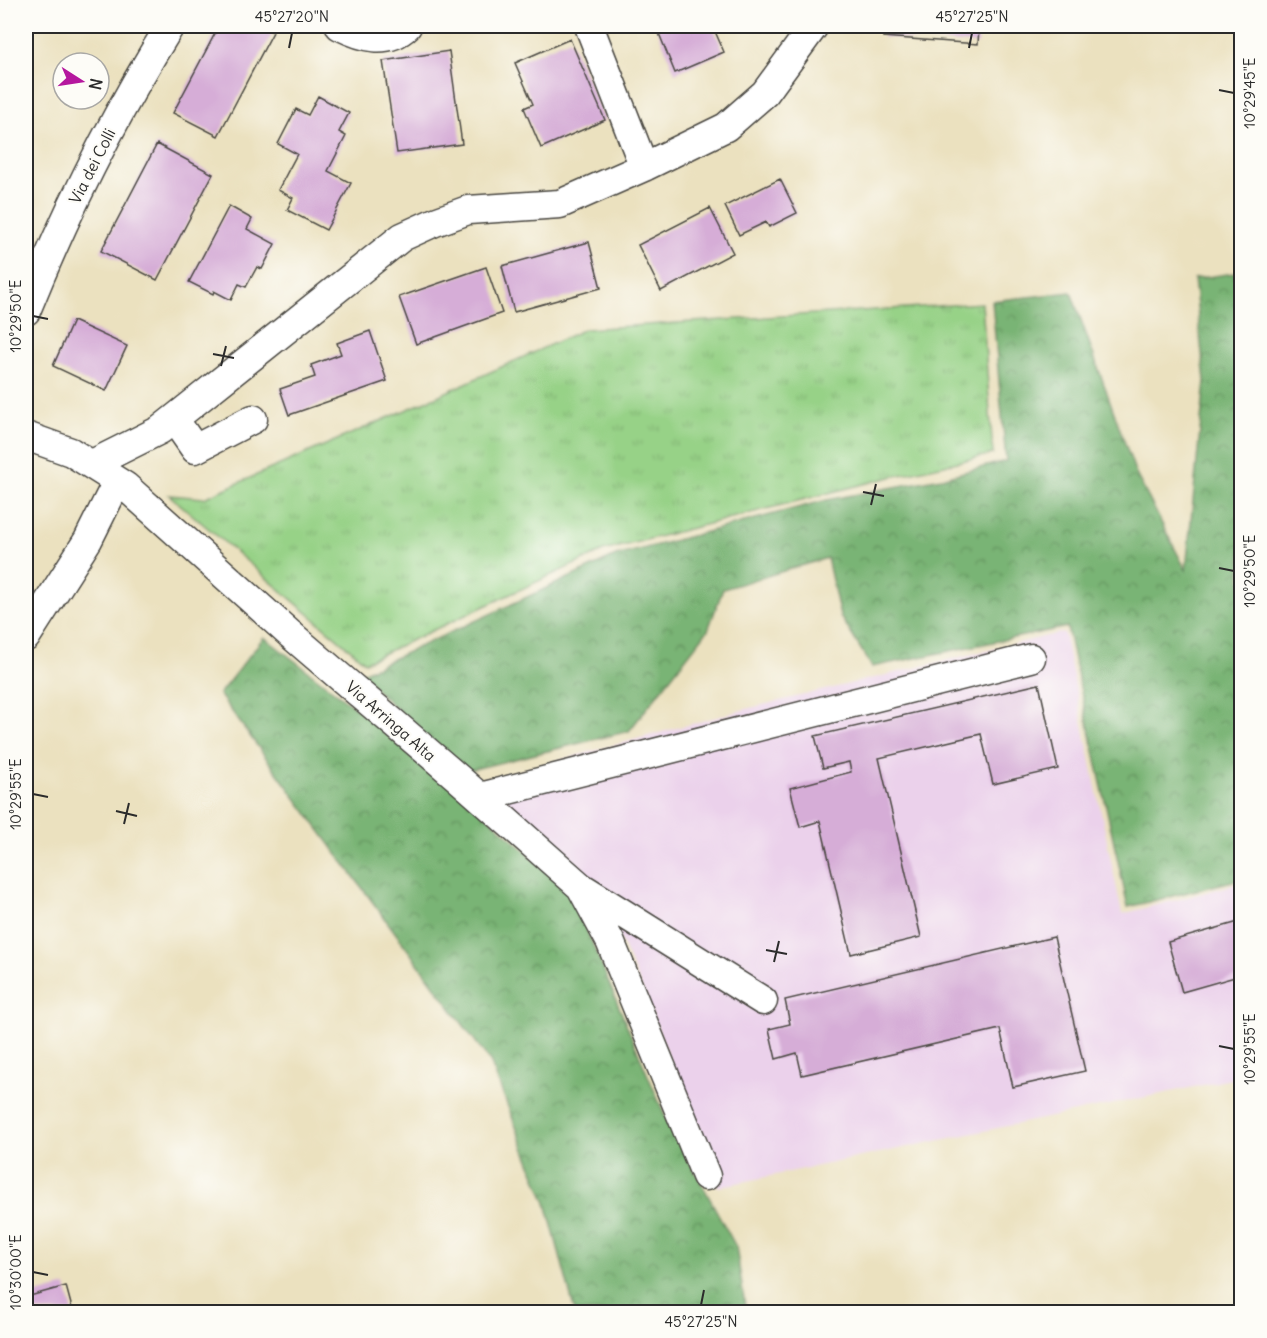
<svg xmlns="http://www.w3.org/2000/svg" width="1267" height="1338" viewBox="0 0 1267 1338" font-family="Delius,sans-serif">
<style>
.built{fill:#ebd1eb}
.grass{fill:url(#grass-tufts);stroke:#617e59;stroke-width:1.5}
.forest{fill:url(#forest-crowns);stroke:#527050;stroke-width:1.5}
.building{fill:#d6add7}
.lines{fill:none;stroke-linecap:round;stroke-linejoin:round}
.minor-casing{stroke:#484641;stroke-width:31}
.minor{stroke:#fff;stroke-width:28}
.ticks{fill:none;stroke:#2b2b2b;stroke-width:2}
.labels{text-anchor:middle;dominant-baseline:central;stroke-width:4.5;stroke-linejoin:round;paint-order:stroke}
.street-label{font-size:16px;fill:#2b2b2b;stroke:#fdfcf7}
.neatline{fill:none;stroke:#2b2b2b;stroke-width:2}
.ticks-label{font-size:15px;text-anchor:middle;fill:#2b2b2b}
</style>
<defs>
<pattern id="grass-tufts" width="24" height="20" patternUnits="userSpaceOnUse" patternTransform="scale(1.5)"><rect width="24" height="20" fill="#97d287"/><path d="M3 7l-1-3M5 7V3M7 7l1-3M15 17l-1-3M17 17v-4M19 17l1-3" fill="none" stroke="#82b475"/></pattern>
<pattern id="forest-crowns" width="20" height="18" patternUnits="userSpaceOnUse" patternTransform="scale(1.5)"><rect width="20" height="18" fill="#79b474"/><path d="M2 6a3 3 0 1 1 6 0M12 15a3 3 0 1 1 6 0" fill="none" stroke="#63935f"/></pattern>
</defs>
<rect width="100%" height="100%" fill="#fdfcf7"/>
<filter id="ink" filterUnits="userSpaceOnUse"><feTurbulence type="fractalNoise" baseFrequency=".0167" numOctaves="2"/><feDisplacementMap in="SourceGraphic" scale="12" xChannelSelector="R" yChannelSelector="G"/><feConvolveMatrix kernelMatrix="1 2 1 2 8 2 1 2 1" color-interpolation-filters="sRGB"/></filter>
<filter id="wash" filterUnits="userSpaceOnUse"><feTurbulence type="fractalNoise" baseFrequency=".008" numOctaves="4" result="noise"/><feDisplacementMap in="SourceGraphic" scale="24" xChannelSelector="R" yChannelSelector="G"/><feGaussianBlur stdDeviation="1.35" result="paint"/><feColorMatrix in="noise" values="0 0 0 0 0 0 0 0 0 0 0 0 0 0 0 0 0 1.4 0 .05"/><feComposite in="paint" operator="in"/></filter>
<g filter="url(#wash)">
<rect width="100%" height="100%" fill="#ebe1bf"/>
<!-- built -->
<path class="built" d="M1064,632L1122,914L1241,883V1077L718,1187L644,993L609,915L466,786L746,709Z"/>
<!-- grass -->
<path class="grass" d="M982,303L993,454L887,478L603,551L365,662L169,495L204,498L431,399L585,329Z"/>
<!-- forest -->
<path class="forest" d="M1241,272V879L1128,907L1067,627L872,667L840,616L827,558L723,589L708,630L629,731L462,772L360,674L616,556L827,500L941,478L1006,461L992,301L1071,292L1136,474L1186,570L1205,381L1194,279Z
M264,637L447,779L571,893L665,1116L736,1247L746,1312H575L546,1203L490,1061L219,694Z"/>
<g id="blocks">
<!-- building -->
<path class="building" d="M219,26H260L273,32L218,136L173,113Z
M656,26H722L714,29L724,52L675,73Z
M884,26H979L978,44L883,37Z
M570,39L605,120L541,148L524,108L533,104L515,63Z
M449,51L462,144L397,153L383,61Z
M318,96L349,113L339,132L346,136L328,171L351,183L326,230L287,210L293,198L278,190L297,154L278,144L296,109L308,115Z
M157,144L213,174L157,280L101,251Z
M780,179L797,213L769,227L766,222L739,235L725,206Z
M229,206L252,219L247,229L275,244L262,269L257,267L246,287L239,284L231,300L214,291L213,294L189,282Z
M710,208L733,253L661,291L638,245Z
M589,242L601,288L514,312L502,266Z
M486,267L502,313L416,344L399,297Z
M73,321L127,346L106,391L53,366Z
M370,331L387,381L289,415L280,389L315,377L311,365L341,354L337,343Z
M1039,684L1058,769L993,784L981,734L879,758L921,937L851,954L820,821L800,827L790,788L851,772L849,762L823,768L815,736Z
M1242,921V975L1182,992L1168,942Z
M1054,937L1085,1071L1013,1087L1000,1029L802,1075L797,1053L776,1059L769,1029L790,1024L785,1000Z
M66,1286L73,1312H26V1297Z"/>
</g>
</g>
<g filter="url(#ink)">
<use href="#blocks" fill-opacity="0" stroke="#484641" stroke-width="1.5"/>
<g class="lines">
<defs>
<path id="minor" d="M340,26C362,37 387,45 407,26
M589,26L644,167
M26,311C66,212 114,116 170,26
M174,419L195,449L253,419
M26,436L71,452L125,486L290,634L458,778L581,887L763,1001
M92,464L160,430L402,237L435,222L468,210L560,204L644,167L726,127L765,93L814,26
M26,637L88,540L117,482
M480,797L1031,658
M582,889L610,941L706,1176"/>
</defs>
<!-- minor casing -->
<use href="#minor" class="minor-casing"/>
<!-- minor -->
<use href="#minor" class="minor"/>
</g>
</g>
<!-- ticks -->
<path class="ticks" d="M289,48L292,33M969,48L972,33M1219,90L1234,93M33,316L48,319M213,354L234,358M221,366L226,346M863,492L884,496M871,505L876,484M1219,568L1234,571M33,794L48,797M116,811L137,816M124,824L129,803M766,950L787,954M774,962L779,941M1219,1046L1234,1049M33,1272L48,1275M701,1305L704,1290"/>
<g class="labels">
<!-- street labels -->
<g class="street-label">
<text transform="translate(92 166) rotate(-63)">Via dei Colli</text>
<text transform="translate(391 721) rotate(41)">Via Arringa Alta</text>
</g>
</g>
<!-- margin -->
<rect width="1267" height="1338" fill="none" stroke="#fdfcf7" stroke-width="66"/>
<!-- north arrow -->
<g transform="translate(81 81) rotate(102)"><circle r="28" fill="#fdfcf7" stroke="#a9a8a5" stroke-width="1.5"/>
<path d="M0-4.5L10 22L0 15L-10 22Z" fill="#b5179e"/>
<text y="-9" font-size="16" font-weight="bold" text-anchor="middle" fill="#2b2b2b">N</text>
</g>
<rect x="33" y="33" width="1201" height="1272" class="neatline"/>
<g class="ticks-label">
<text x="292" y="22">45°27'20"N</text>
<text x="972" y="22">45°27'25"N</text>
<text transform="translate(1250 93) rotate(-90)" y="5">10°29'45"E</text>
<text transform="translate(16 316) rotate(-90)" y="5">10°29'50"E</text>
<text transform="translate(1250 571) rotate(-90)" y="5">10°29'50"E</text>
<text transform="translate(16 794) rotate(-90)" y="5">10°29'55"E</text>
<text transform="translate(1250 1049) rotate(-90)" y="5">10°29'55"E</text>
<text transform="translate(16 1272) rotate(-90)" y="5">10°30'00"E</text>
<text x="701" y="1327">45°27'25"N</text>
</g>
</svg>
